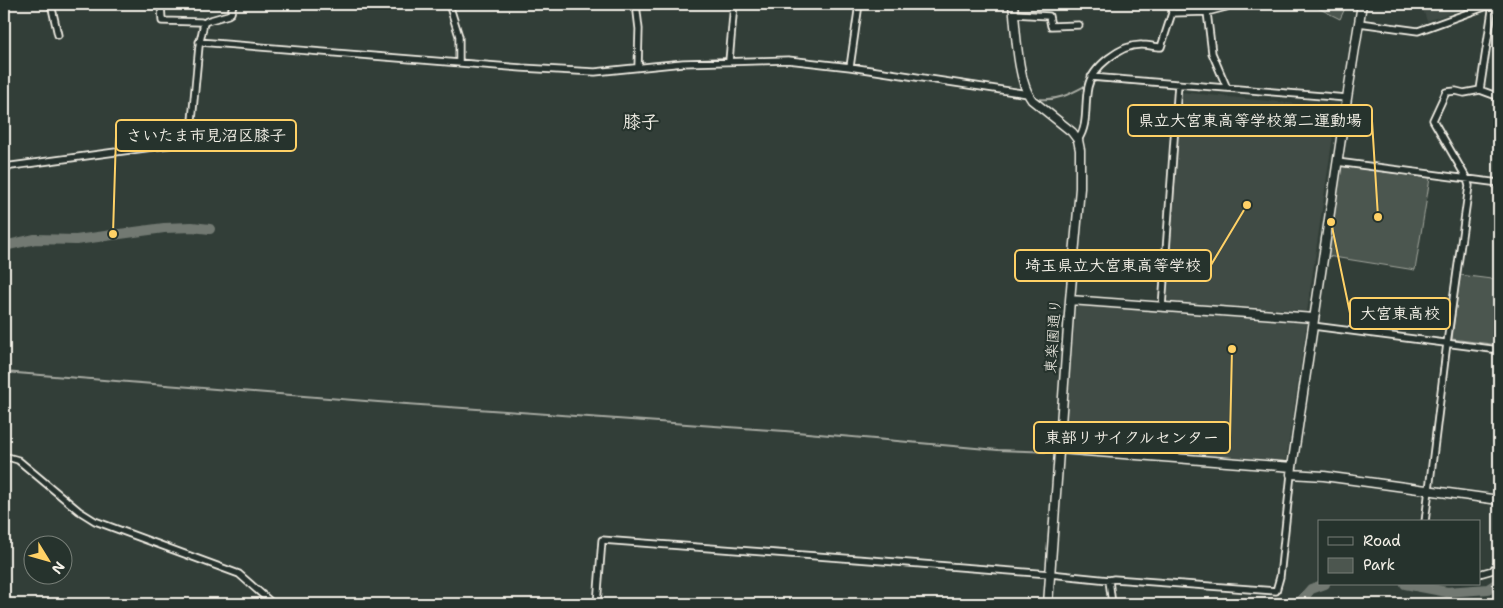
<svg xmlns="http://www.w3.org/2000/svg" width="1503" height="608" viewBox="0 0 1503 608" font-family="'Shantell Sans','Klee One',sans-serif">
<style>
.built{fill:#404b44}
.green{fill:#4c564f;stroke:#a0a49c}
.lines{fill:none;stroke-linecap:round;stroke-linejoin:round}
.stream{stroke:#a6a9a1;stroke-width:2}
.river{stroke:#727972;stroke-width:10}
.minor-casing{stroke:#f4f1e8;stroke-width:9}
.tertiary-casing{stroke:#f4f1e8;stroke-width:11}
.minor{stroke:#26332d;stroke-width:5.5}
.tertiary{stroke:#26332d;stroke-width:8}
.labels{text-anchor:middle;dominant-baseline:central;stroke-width:4.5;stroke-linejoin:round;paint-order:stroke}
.street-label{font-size:15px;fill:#f4f1e8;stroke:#26332d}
.quarter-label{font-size:18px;font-weight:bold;fill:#f4f1e8;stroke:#26332d}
.leader{fill:none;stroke:#ffd166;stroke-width:2}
.callout-dot{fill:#ffd166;stroke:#26332d;stroke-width:2}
.callout{fill:#26332d;stroke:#ffd166;stroke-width:2}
.callout-label{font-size:16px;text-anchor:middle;font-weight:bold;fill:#f4f1e8}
</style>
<rect width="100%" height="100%" fill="#323e38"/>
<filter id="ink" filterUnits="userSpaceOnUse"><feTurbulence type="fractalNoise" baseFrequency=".02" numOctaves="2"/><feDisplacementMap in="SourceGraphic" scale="10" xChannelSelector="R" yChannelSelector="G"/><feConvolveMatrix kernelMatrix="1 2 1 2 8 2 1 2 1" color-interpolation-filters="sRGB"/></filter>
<g filter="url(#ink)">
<!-- built -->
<path class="built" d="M1421,4H1476L1427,21Z
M1180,92L1337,108L1307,311L1164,302Z
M1076,305L1307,323L1286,461L1064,445Z"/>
<!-- green -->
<path class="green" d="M1317,4H1347L1340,19L1316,7Z
M1341,166L1430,178L1415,270L1327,256Z
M1460,275L1499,280V345L1452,339Z"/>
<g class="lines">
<!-- stream -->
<path class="stream" d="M1092,83L1096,81L1176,87
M1039,99C1057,101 1070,94 1085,86
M4,372L378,402L785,431L998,450L1056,452"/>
<!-- river -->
<path class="river" d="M4,246L35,239L76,240L164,228L192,227L210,229
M1405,584L1447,592L1488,589L1499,582
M1298,604L1311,589L1325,584"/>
<defs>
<path id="minor" d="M51,4L58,35
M161,4L162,21L201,22L204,23L207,21L228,15L231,13L233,4
M449,4L459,36V62
M636,4L639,29L638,67
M1493,4L1480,90L1499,97
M1207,12L1212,53L1227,88
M1172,13L1207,12L1226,7V4
M1014,14L1049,16L1051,26L1079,25
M1359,23L1418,31L1493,4
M199,42L522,68L595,72L683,63L788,60L850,67L1028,94
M729,61L734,4
M850,67L859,4
M1091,77L1347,98
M1078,140C1089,124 1084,106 1088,87C1092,67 1121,44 1142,45C1148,45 1155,47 1161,47L1172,13L1171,4
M1337,162L1499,183
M4,167L190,142L199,46L204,23
M1162,307L1178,84
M1313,326L1499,350
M4,456L18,460L79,511L95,521L239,574L273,604
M1425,522L1447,343L1469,186L1467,179L1433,120L1446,92L1456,91L1464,93L1480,90
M1479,574L1493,570L1499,562
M1109,580L1112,604
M597,604L602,540L870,560L1050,574L1109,580L1114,579L1276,591L1280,577L1291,474"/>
<path id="tertiary" d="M1013,4C1016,29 1017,81 1032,100L1072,132L1078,140L1080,150V188L1070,300L1048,604
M1362,4L1347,98L1291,474L1324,476L1499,500
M1070,300L1314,318
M1059,449L1292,467"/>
</defs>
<!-- minor casing -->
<use href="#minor" class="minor-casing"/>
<!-- tertiary casing -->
<use href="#tertiary" class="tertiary-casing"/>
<!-- minor -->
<use href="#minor" class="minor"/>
<!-- tertiary -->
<use href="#tertiary" class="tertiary"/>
</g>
</g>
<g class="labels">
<!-- street labels -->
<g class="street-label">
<text transform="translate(1053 336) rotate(-86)">東楽園通り</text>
</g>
<!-- quarter labels -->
<g class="quarter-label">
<text x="641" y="122">膝子</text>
</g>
</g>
<!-- callouts -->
<path class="leader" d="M1378 217L1372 121M113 234L116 136M1247 205L1211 265M1331 222L1350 313M1232 349L1230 438"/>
<g class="callout-dot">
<circle cx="1378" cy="217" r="5"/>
<circle cx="113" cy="234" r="5"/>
<circle cx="1247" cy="205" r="5"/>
<circle cx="1331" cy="222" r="5"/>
<circle cx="1232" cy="349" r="5"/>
</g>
<g class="callout">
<rect x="1128" y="105" width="244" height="31" rx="5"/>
<rect x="116" y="120" width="180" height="31" rx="5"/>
<rect x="1015" y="250" width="196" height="31" rx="5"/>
<rect x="1350" y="298" width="100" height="31" rx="5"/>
<rect x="1034" y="422" width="196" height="31" rx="5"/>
</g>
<g class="callout-label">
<text x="1250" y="126">県立大宮東高等学校第二運動場</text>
<text x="206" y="141">さいたま市見沼区膝子</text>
<text x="1113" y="271">埼玉県立大宮東高等学校</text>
<text x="1400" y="319">大宮東高校</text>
<text x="1132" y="443">東部リサイクルセンター</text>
</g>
<!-- margin -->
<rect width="1503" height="608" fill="none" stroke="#26332d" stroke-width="20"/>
<rect x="10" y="10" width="1483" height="588" fill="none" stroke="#f4f1e8" stroke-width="2" filter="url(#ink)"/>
<!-- legend -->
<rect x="1318" y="520" width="162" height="65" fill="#26332d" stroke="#787f78"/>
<rect x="1328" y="537" width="25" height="8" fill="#26332d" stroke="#787f78"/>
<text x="1363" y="546" font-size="15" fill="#f4f1e8">Road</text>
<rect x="1328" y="558" width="25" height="15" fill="#4c564f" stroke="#787f78"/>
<text x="1363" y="570" font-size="15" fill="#f4f1e8">Park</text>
<!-- north arrow -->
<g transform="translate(48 560) rotate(127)"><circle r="24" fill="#26332d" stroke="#787f78"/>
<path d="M0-4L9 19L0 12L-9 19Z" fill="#ffd166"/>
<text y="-8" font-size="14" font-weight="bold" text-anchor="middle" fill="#f4f1e8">N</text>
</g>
</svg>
